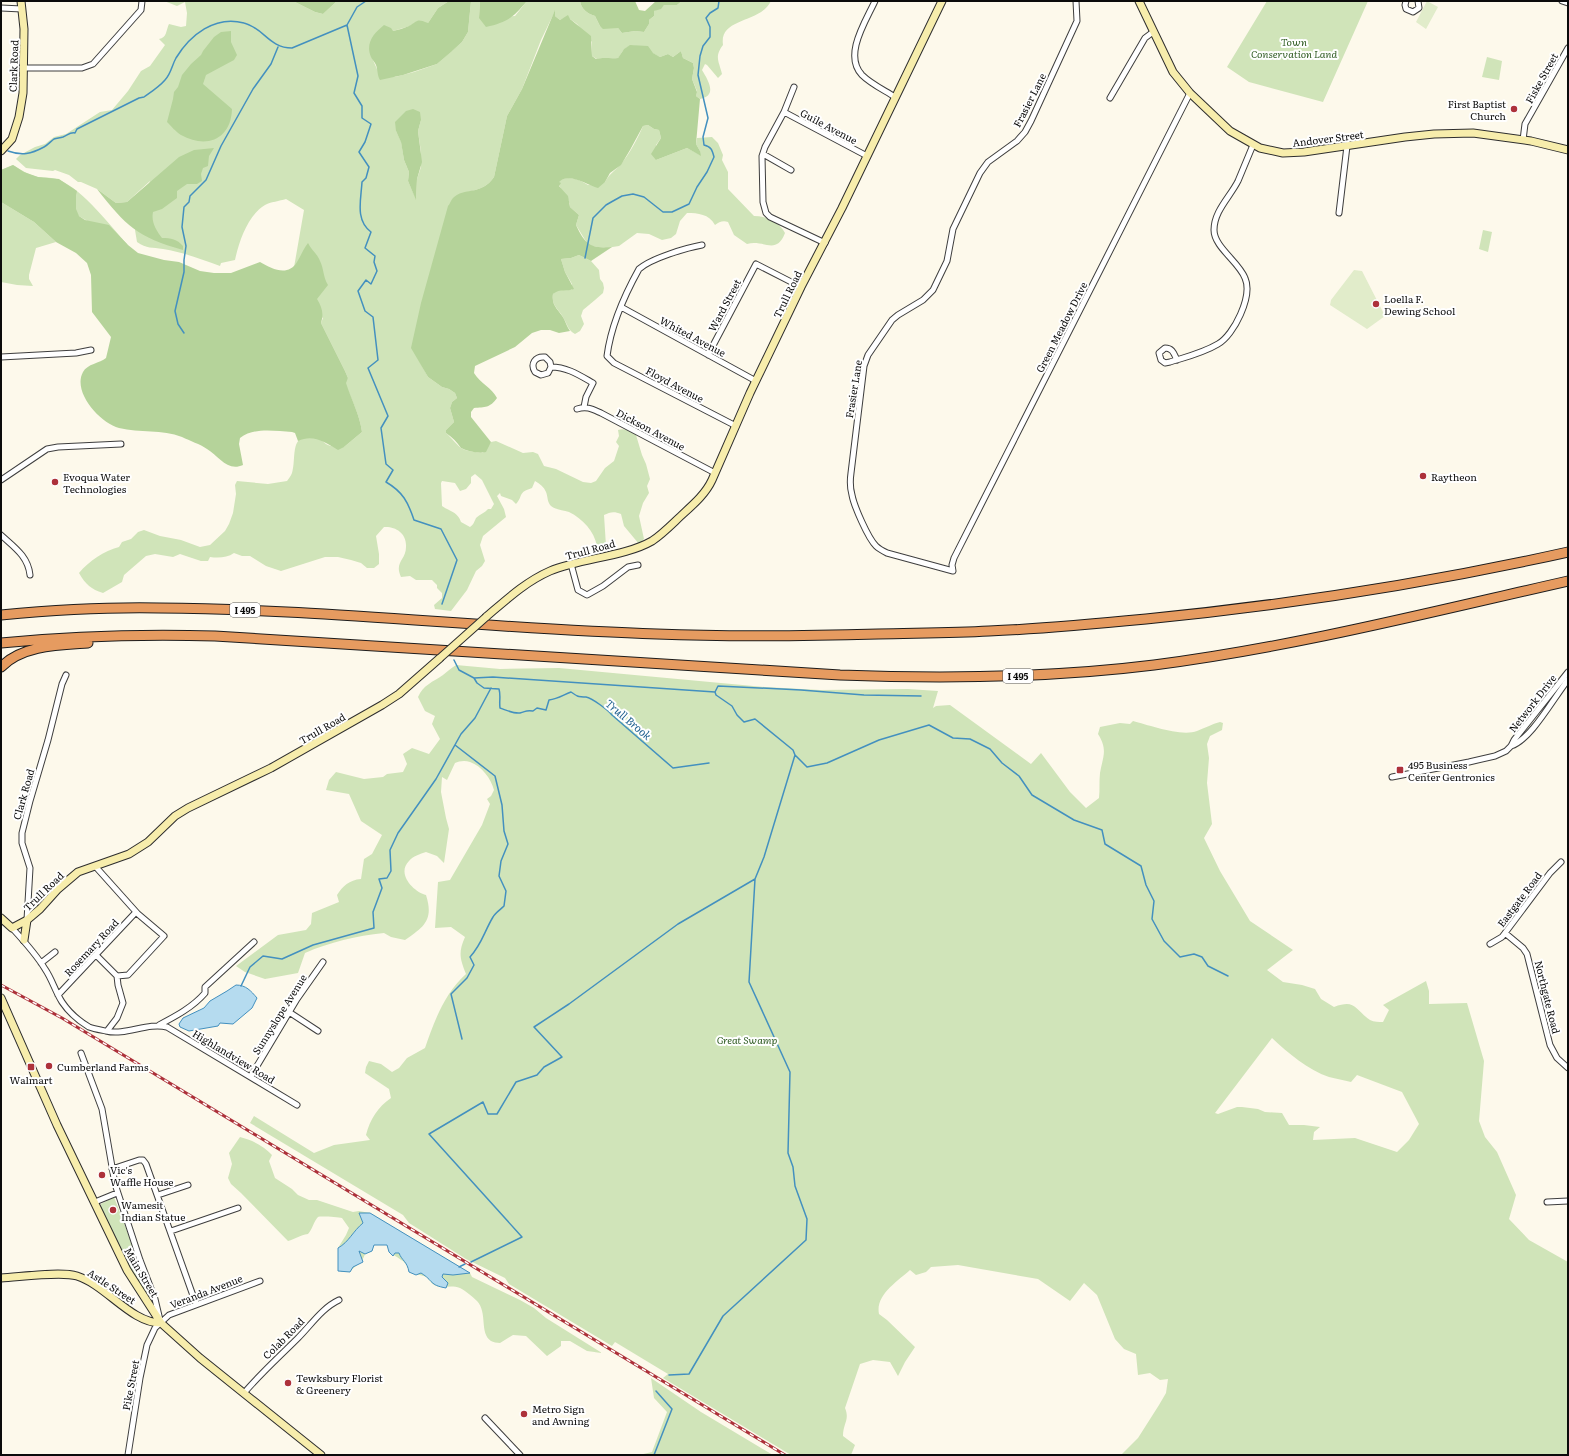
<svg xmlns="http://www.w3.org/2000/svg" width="1569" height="1456" viewBox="0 0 1569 1456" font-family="Literata,serif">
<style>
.green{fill:#d0e4b9;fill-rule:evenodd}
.forest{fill:#b5d39a}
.pitch{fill:#e1ecca}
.water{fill:#b5dbef;stroke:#4390bf}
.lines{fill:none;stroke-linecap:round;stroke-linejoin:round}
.stream{stroke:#4390bf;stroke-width:1.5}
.street-casing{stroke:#3e3e3e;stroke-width:7}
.secondary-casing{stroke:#2d2d2d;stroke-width:9}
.highway-casing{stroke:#1c1c1c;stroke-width:11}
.street{stroke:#fff;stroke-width:5}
.secondary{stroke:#f7edac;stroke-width:7}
.highway{stroke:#e69b60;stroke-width:9}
.rail-casing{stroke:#ad313a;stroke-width:3}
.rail{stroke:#fff;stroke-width:1.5;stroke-dasharray:4.5;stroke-linecap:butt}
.secondary-bridge-casing{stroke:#2d2d2d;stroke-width:9;stroke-linecap:butt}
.secondary-bridge{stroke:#f7edac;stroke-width:7}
.poi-dot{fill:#ad313a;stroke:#fff;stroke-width:1.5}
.labels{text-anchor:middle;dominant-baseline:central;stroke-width:4;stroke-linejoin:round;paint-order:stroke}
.shield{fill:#fff;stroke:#545454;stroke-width:1}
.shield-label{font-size:9px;font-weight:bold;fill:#0b0b0b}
.park-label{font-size:10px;font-style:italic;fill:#305c23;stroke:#fff}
.street-label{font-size:10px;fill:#0b0b0b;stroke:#fff}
.poi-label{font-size:10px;fill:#0b0b0b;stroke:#fff;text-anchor:start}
.water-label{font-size:11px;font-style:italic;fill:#216290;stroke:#fff}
</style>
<rect width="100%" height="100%" fill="#fdf9eb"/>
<!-- green -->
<path class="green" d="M164,1H293L315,12L323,14L337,1H449L438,8L428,23L410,26L393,31L372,58L377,69L395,77L414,72L437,64L462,42L468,32L471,1H480L479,18L515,16L527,1H580C581,9 588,14 595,16L600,26L606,28H618L622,33L635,31L644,32L649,24V20L654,16V11L664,5H677L682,1H771C760,24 719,17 723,45C714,57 719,61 722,74L718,78L707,65L705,64L702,70C708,80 718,96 700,99L696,96L697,91L692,79L694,68L693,63L683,58L681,51L673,57L668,54L660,57C650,52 636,41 626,48C622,50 621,55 618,58C610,59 604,57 597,59L592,56V42L577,24L570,19L564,18L560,20L555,16V11L541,40L522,89L507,116L494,177C487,187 480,189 468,192L415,353L428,377L442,387L449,389L455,393L457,398L452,402L450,408L454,422L446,430V433C451,437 458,447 463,449C469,452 476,452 483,453L491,442L496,441L523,453L533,452L538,454L544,466L556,469L583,482L591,483L596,481L605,468L614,461L619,446L616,442L619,436L618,430C625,428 631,431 636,435L642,455L646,464L650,479L647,486L649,493L643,503L639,516L644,539L639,544L624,526L621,514C614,511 610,512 604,515L606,546L604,550L597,546C594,531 583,519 569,512C563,510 556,510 551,506C547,502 548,497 546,492C544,487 540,484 535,481L532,488C517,493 524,495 516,504L512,500L501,496L500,493L497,496L504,509L506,517L483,536L480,545L485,561L482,566L476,571L467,590L451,611L435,609L434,605L442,598V593L437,588V585L432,580H416L410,576L401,577C394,562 406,560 406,547C407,533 395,526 384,527L376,536L379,554V564L374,568H367L361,563L351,560L338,557H325L281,571L266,566L250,556H242L234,553C227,558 218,558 210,557L208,561H201L180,554L173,557L155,554L146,556L124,575L122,582L103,593C91,589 86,585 79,573C89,561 104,551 119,547L122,542L131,539L138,532L144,530L160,536L181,540L200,547L210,545L225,531L229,524L233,513L236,494L235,485L237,481L268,484L287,481C289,478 291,476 292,473C297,457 288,430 318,438C321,439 323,442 326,444C331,447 338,447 344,447L362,432C360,415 351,399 345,383L348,378L345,371L321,323L323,318L289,296L304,210L286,199C280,201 270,202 265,205C248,215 239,241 235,260L221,263L220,266C201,259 182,252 163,249C152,247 147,249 137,242L135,230L150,181L127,202L116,203L97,189L81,182H78L69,175L55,170L53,171L26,168L16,159L20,155L35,147L45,144L54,137L66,134L100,112L112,110L128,91L141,71L150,66L165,45L159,39C167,38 166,30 169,24L181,27L186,26L187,13L185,2L177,6ZM421,120L418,131L421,152V167L417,179L416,199L408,181L409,172L404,160L401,141L396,131ZM475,474L482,480L494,504L491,509H488C485,513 480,514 476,518C474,522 474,524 470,527L461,522C458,512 449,511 442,506L441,483L442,481L455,483L460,491L466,489L471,483V477Z
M1267,1H1368L1323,102L1249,82L1227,67Z
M1487,57L1502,61L1499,80L1482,77Z
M648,125L654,129L659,130L661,138L656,145V160L687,148L700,155V151L696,144L697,138L712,137L718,143L723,155L722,160L728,172V189L754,216C766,216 779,222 785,233C776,256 764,239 747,244L734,235L728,222C723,220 719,222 715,225C709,214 698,213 687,213L680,221L676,234L671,238L662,240L649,234L637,233L619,246L606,248L590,246L587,243L576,225L579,215L570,207C570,197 560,191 558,182C567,174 580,180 588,185L605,182C610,173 614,172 620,165C629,155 638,138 643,126Z
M13,165C21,170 29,175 38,177C45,178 53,177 59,180C84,190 110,226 128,245L1,170Z
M1,202L34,222L56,242L36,248L29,275V279L33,286L17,285L1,282Z
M1483,230L1492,232L1488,252L1479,249Z
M579,255L591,261L599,270L600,279L603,283L604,288L603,293L595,300L583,310L581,316L584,324L580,331L575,334C568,330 568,326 564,319C559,309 551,306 553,294L557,290H572V284L565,272L561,259L571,258Z
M456,665L500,669L559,668L765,687L820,690L908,689L938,691L933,708L936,706L950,705L1031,764L1041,753L1070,792L1086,808L1099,798C1100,790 1099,781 1100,773C1103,756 1108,750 1098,734L1100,727L1120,723L1130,724L1133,721C1149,725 1181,737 1197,731C1205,728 1212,724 1220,722L1223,723L1222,730L1210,736L1207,744L1209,758L1207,783L1212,824L1204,838L1220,871L1250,921L1293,950L1267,970L1283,982L1302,985L1315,989L1321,999L1334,1007C1356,999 1354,1009 1370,1020C1374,1022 1379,1022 1383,1022L1389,1010L1383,1005L1426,981L1429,991V1004L1467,1003L1484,1061L1479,1121L1485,1137L1497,1152L1516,1195L1509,1219L1529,1240L1568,1262V1455H1121L1138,1438L1159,1405L1166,1393L1168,1379L1160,1380L1150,1373L1138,1375L1136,1354L1124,1349L1115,1339L1097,1295L1084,1283L1070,1301L1038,1279L958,1265L931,1267L926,1272L916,1275L910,1270C898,1281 875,1295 879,1314L887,1320L915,1347L905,1362L898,1376L890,1362L873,1360L860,1364L845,1408C850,1420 843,1423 843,1436L855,1445L851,1455H791L663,1378L668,1374L615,1342L612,1346L509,1284L505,1278L466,1259L409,1223L403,1215L250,1123L254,1116L314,1153L334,1145L370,1140L366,1135C370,1119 378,1107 391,1098L389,1089L365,1073L366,1067L369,1061L381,1064L392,1072L399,1068L407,1058L425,1048C434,1022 444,994 466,974C460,959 458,953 465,937L451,927L435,928L438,882L450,880L482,825L490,804L487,799L491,796L494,790C491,779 482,766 470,762C465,760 459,761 455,763L447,780L442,777L441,792L446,818L449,829L444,863L437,856L426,852C420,854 413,856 409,861C396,874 414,892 426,895C434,920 424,927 405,940L391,937L384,933C356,936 330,942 305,953L298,973L265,979L245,972L236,966L278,935L306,930L311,924L312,913L339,902L337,895C343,886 349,880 361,879L364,859L372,854L382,835L361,821L349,794L326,790L329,780L336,772L364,779L383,777L387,774L403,772L407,764L403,754L412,748L429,754L440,739L432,724L435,716L425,711L418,697C423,685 433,682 443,675C447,672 451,668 456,665ZM1272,1038C1288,1053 1308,1070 1329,1077C1336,1079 1344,1080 1351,1082L1357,1075L1402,1092L1419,1124L1409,1140L1397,1152L1355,1138L1313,1140L1314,1132L1320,1127L1304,1125H1289L1282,1113L1265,1112L1258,1109L1242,1107H1237L1218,1114L1215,1113Z
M240,1137C252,1140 264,1146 272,1155L269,1161L275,1178L292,1189L298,1195L309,1200H317L353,1212L359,1211L370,1213L470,1273L472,1277L520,1300L534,1308L546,1318L602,1353L587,1351L570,1341H561V1346L547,1356L526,1336L513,1335L500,1343C497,1343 493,1342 491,1341C479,1333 488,1313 477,1301C473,1297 466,1291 460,1288C446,1283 438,1294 427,1277L409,1272C407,1257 392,1260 387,1245H374L372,1251L365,1254C362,1264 356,1264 350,1272H341L338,1248L346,1235L349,1228L342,1218C338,1217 320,1216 318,1217C314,1221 312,1230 308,1234C300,1235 295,1239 288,1241L241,1193L231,1184L228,1178L232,1164L229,1153Z
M114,1197L153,1298L151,1299L131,1269L101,1208V1204Z
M651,1378L701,1412L773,1455H639L652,1452L667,1412L654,1398Z"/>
<!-- forest -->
<path class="forest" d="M293,1H337L323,14L315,12Z
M449,1H471L468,32L462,42L451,52L437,64L403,75L380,80C377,75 378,70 376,65C375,62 372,60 371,57C365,43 374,33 384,25L391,28L393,31C398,30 404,28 409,26C418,21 416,18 428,23L438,8Z
M480,1H527C513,18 507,22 486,27L479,18Z
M580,1H635L639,10L645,11L656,1H682L677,5H664L661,9L654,11V16L649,20V24L644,32L635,31L622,33L618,28L603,29L600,26L595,16C588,14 581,9 580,1Z
M555,10V16L560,20L568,15L570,19L591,36L592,56L596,59C604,57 610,59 618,58L624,49L630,45L648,46L653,53L660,57L668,54L673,57L681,51L683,58L693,63L694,68L692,79L697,92L696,96L700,99L696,144L700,151L701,156L687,148L656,160L651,154L661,138L659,130L654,129L648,125L643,126L630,150L621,165L610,173L605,182L598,188C587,185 569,172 559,182L561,183L559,186L568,196L570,207L579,215L576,225C585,244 590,249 612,247L591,261L579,255L571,258L561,259L565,272L574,289C567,292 560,288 553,294C551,306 559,310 564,319C566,323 567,327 570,331L559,333L550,330H541L532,333L515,347L475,366L474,373C480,383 492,388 497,398C490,408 485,407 474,408L471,412V417L491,442L486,452C479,454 467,451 461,448C457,442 452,437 446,433V430L454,422L450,408L452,402L457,398L455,393L449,389L442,387L428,377L411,348L421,303L448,206C450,204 451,200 453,198C464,187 481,196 494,177L507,116L522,89Z
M231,31V42L237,55L234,60L206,75L203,84L232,109C231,140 206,149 181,135C176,132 171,126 167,122L173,99L174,92L178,87L182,75L191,64L201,55L203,51L214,37L221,32Z
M413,109L420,112L421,120L418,131L422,162L417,179L416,200L408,181L409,172L404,160L401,142L396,131L395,122L406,111Z
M214,148L209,156L208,166L203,168L201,174L202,181L197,184H187L177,191V198L162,209L153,212C151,222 156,230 162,238C171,238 177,239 183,246V250C137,237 126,226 97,189L116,203L127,202L179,157L194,150Z
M13,165L24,172L38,177L59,179L77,191L76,195V209L79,216L85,220L109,225L128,245L138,253L164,260L179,262L200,271L214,273H231L260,262C272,269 288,277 297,262C301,256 303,249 308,243C311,250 317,253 320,261C324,269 323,277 328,285L317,299C322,307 324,314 321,323L345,371L348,378L346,383C351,399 360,415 362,432L344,447L338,450C325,442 313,434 298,441L295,433L292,432C275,431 254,427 240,438L239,444L243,465C227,472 219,456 207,449C200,444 190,441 182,437C162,429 140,433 119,428C100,423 72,392 83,372C87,364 100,363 106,358L111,337L92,312L91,275L87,263L76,253L56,242L34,222L1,202V170Z"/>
<!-- pitch -->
<path class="pitch" d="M1427,1L1438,7L1426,29L1416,22Z
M1354,270L1362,271L1385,316L1367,329L1330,305L1331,300Z"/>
<!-- water -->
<path class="water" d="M236,985C246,985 251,991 257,998L252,1008L233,1024L220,1023L218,1026L189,1031L180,1027L179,1024L183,1018L204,1008L210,1001L227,991Z
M359,1213H370L470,1273L453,1275L443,1274L442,1277L448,1283L446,1288C429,1285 434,1281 421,1273L416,1275L409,1272C407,1261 402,1261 399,1253H395L393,1256L389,1252L387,1245H374L372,1251L365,1254L359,1251L363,1262L353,1267L350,1272L338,1271V1248C349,1242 353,1231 363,1223Z"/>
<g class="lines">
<!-- stream -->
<path class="stream" d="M366,1L357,7L347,25L358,76L354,93L362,106V118L371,124L365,142L359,152L369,167L366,178L362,182C361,200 355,220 371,232L365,248L375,256L374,262L377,271L371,284L366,280L358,291L365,311L373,317L378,360L368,368L388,416L381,428L386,464L393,470L386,482C403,492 408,502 414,520L441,529L457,560L442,604
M8,151C22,156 31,154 44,147C48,145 51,141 54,139C57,138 60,138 63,137C68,135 70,132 75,133L77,129L139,98L144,97C151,92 159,87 165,80C171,74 172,65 176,58C190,35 215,15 244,23C264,28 269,48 292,48L347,25
M585,258L593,218L606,205L613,201L622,196L633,194L644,197L663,212H672L689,204L697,187L707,172L714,157C712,149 711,147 704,145L703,137L708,118L698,75L700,56L703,46L710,37V27L706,18L710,13L718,8L719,1
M184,333L178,324L175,311L184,272V260L186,246L182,227L184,207L189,202L190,196L206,180L221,146L253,89L271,64L278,47
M454,660L459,670L474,678L477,683L484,688L499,689C501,696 499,701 500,708C506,710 514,714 520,713C527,711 526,710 533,711L537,708L546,710L549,700C558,699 563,695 571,692C580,698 577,696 586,697C592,698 608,710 612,715L673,768L709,763
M474,678L493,677L715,692L716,695L732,706L737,715L744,722L755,719L793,750L795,755L807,767L827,763L879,740L929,725L953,738L970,739L990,749L1002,763L1019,776L1032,795L1074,820L1102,830L1105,844L1141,866L1146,885L1154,901L1152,919L1164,941L1180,957L1194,954L1202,957L1208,966L1228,976
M715,692L718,686L801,690L864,695L921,696
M455,745L495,776L502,805L504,831L508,844L501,861L499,876L506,891L504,906C500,910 495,913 493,917C484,932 482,944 470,957L474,965L467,978L451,994L462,1039
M241,986L250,967L263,956L282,959L313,945L374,928L373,912L382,888L379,879L387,878L391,871L390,850L398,833L436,779L461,734L475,718L491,688
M471,1262L522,1237L429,1134L483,1102L488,1114H497L516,1082L537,1075L544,1067L562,1057L534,1027L569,1004L678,924L755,879
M459,1267L465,1264
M669,1375L689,1374L723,1316L806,1240L807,1219L795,1186L793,1167L788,1153L790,1072L749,982L755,879L764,857L795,755
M654,1455L672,1409L656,1391"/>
<defs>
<path id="street" d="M875,1C866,21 843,55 862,75C871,84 884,90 895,97
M1076,1L1077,21L1031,121L1025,132L1017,141L988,162L980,173L953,229L947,261L933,290L923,300L898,315L892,320L868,355L864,366L851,473C850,480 850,488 852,495C854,506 868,538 876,546C879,549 883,551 887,553L953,571L952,565L954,558L1190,93
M1406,1L1405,5L1406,9L1413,12L1419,8L1418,1
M1562,1L1568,3
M1,8L22,9
M24,68H82L93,64L141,10L142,1
M794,87L784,112L765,147L762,156L763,202L766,213L770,217L825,243
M1110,98L1145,38L1153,32
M784,112L867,156
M1523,140L1525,124L1568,48
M763,154L791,170
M1339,213L1347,146
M702,245C686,248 652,258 639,269C624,296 611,325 607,356L614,363L736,426
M621,307L756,381
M708,355L756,264L801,287
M1,357L76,353L91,350
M1177,360C1174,354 1173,348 1165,348L1159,353L1161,360L1165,363L1170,362C1186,357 1203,353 1218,344C1234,335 1253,296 1245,278C1239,262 1214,247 1214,230C1214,211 1230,197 1238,181C1243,169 1248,157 1253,145
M551,367L548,373L541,375L535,372C530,364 535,356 545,357L550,362L551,367C567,367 579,375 593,383L586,397L584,407
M577,409C587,406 592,409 601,413L715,473
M1,480L47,449L58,447L121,444
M1,535C14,547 28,556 30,575
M571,564L578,590L587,595L603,586L628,567L638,565
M1511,746C1531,740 1554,697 1568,680
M1392,777L1469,762L1495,756L1506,751L1511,746L1514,740L1568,672
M95,866L138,914L164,936L128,975L117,976
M27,920L30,868L22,843V833L30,801L48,740L62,684L66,675
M12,928C24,941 36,954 45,969C52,979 55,991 62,1002C68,1011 79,1021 89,1027C94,1029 101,1030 106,1031C126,1036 147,1022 167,1027L297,1105
M1505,933L1523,948L1527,954L1550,1045L1557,1058L1568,1068
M1490,944L1502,937L1550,873L1561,862
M96,955L117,976
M41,963L55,952
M58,995L136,912
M289,1012L318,1031
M159,1025C176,1016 193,1007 205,993V987L254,942
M107,1031L117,1018L123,1003L118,985L117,976
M81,1053L102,1109L115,1184L140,1260L155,1299L160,1320
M251,1076L297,999L323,962
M112,1169L139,1160H143L146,1164L196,1304
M158,1195L188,1185
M95,1202L117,1193
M1547,1202L1568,1201
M171,1231L238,1208
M244,1393C261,1373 280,1356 298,1338C311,1325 322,1308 339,1300
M485,1418L520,1455
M128,1455L140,1378L147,1345L155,1328L169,1315L260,1281"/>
<path id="secondary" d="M1139,1L1173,72L1190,93L1230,131L1260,148L1283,153L1304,152L1405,137L1434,134L1473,133L1531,141L1568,150
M1,151L12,139L19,117L23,93L24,29L21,1
M486,617C506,600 525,582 550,571C581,558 624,557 652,541C664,533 674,522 684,513C695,503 706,493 712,480L750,393L801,287L842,208L942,1
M1,918L12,928L27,920L40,909L58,889L78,872L129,854L148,842L175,816L188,808L271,768L382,705L399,694L440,658
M24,940L27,920
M1,998L57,1125L127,1270L161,1323L200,1358L321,1455
M1,1278C20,1277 61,1271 77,1276C106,1285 131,1323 161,1323"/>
<path id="highway" d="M1,615C54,610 106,607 159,608C325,609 491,629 657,634C730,637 804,636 878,634C915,633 952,633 989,631C1041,629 1094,624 1146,619C1288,605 1429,583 1568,552
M1,643C72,636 144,634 215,636L840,675C945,679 1050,678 1154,665C1294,647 1431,612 1568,581
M1,667C23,645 59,645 88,643"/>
</defs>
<!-- street casing -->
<use href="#street" class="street-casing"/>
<!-- secondary casing -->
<use href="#secondary" class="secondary-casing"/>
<!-- highway casing -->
<use href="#highway" class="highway-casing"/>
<!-- street -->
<use href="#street" class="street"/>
<!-- secondary -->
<use href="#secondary" class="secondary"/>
<!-- highway -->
<use href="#highway" class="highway"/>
<defs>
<path id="rail" d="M1,985L62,1018L785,1455"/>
</defs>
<!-- rail casing -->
<use href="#rail" class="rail-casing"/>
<!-- rail -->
<use href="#rail" class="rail"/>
<defs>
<path id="secondary-bridge" d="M440,658L486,617"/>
</defs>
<!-- secondary-bridge casing -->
<use href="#secondary-bridge" class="secondary-bridge-casing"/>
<!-- secondary-bridge -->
<use href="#secondary-bridge" class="secondary-bridge"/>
</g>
<!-- markers -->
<g class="poi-dot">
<circle cx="1514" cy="109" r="4"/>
<circle cx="1376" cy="304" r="4"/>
<circle cx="1423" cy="476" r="4"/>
<circle cx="55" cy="482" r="4"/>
<rect x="1396" y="766" width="8" height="8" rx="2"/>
<circle cx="49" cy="1066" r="4"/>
<rect x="27" y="1063" width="8" height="8" rx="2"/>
<circle cx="102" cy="1175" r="4"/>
<circle cx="113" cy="1210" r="4"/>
<circle cx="288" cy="1383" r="4"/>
<circle cx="524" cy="1414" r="4"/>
</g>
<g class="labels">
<!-- shield labels -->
<g class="shield">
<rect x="230" y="603" width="30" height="14" rx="3"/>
<rect x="1003" y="669" width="30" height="14" rx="3"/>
</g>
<g class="shield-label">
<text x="245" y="610">I 495</text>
<text x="1018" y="676">I 495</text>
</g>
<!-- park labels -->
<g class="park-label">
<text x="1294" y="41">Town<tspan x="1294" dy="12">Conservation Land</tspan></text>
<text x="747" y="1039">Great Swamp</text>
</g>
<!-- street labels -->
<g class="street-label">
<text transform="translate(13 66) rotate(-88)">Clark Road</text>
<text transform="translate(1541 78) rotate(-61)">Fiske Street</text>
<text transform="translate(1029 100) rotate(-63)">Frasier Lane</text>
<text transform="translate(829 126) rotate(28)">Guile Avenue</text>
<text transform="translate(1328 138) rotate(-7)">Andover Street</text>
<text transform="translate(787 294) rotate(-64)">Trull Road</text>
<text transform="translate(724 305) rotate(-62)">Ward Street</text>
<text transform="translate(1061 327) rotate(-63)">Green Meadow Drive</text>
<text transform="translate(693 336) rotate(28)">Whited Avenue</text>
<text transform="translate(675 384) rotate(28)">Floyd Avenue</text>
<text transform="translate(853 389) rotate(-81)">Frasier Lane</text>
<text transform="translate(651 429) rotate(28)">Dickson Avenue</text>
<text transform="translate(590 549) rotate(-15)">Trull Road</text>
<text transform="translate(1532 703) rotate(-52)">Network Drive</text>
<text transform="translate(322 728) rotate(-30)">Trull Road</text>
<text transform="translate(23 794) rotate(-74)">Clark Road</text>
<text transform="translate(43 891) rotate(-44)">Trull Road</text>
<text transform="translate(1519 899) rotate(-53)">Eastgate Road</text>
<text transform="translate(91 947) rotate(-47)">Rosemary Road</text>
<text transform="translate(1548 997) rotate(76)">Northgate Road</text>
<text transform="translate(279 1014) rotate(-58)">Sunnyslope Avenue</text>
<text transform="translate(234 1056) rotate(31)">Highlandview Road</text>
<text transform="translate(142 1272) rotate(59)">Main Street</text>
<text transform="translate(112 1286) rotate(33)">Astle Street</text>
<text transform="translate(206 1291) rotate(-21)">Veranda Avenue</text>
<text transform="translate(283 1338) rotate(-45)">Colab Road</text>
<text transform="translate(130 1385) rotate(-79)">Pike Street</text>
</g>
<!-- poi labels -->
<g class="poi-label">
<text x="1506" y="103" text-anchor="end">First Baptist<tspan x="1506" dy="12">Church</tspan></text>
<text x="1384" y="298">Loella F.<tspan x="1384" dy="12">Dewing School</tspan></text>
<text x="63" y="476">Evoqua Water<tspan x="63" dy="12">Technologies</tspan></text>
<text x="1431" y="476">Raytheon</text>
<text x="1408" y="764">495 Business<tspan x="1408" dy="12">Center Gentronics</tspan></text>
<text x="57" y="1066">Cumberland Farms</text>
<text x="31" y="1079" text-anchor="middle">Walmart</text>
<text x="110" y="1169">Vic's<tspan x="110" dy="12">Waffle House</tspan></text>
<text x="121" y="1204">Wamesit<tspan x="121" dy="12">Indian Statue</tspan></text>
<text x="296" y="1377">Tewksbury Florist<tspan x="296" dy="12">&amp; Greenery</tspan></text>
<text x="532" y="1408">Metro Sign<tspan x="532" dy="12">and Awning</tspan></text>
</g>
<!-- water labels -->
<g class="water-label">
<text transform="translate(629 719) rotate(40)">Trull Brook</text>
</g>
</g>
<!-- border -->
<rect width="1569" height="1456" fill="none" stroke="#0b0b0b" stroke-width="4"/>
</svg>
